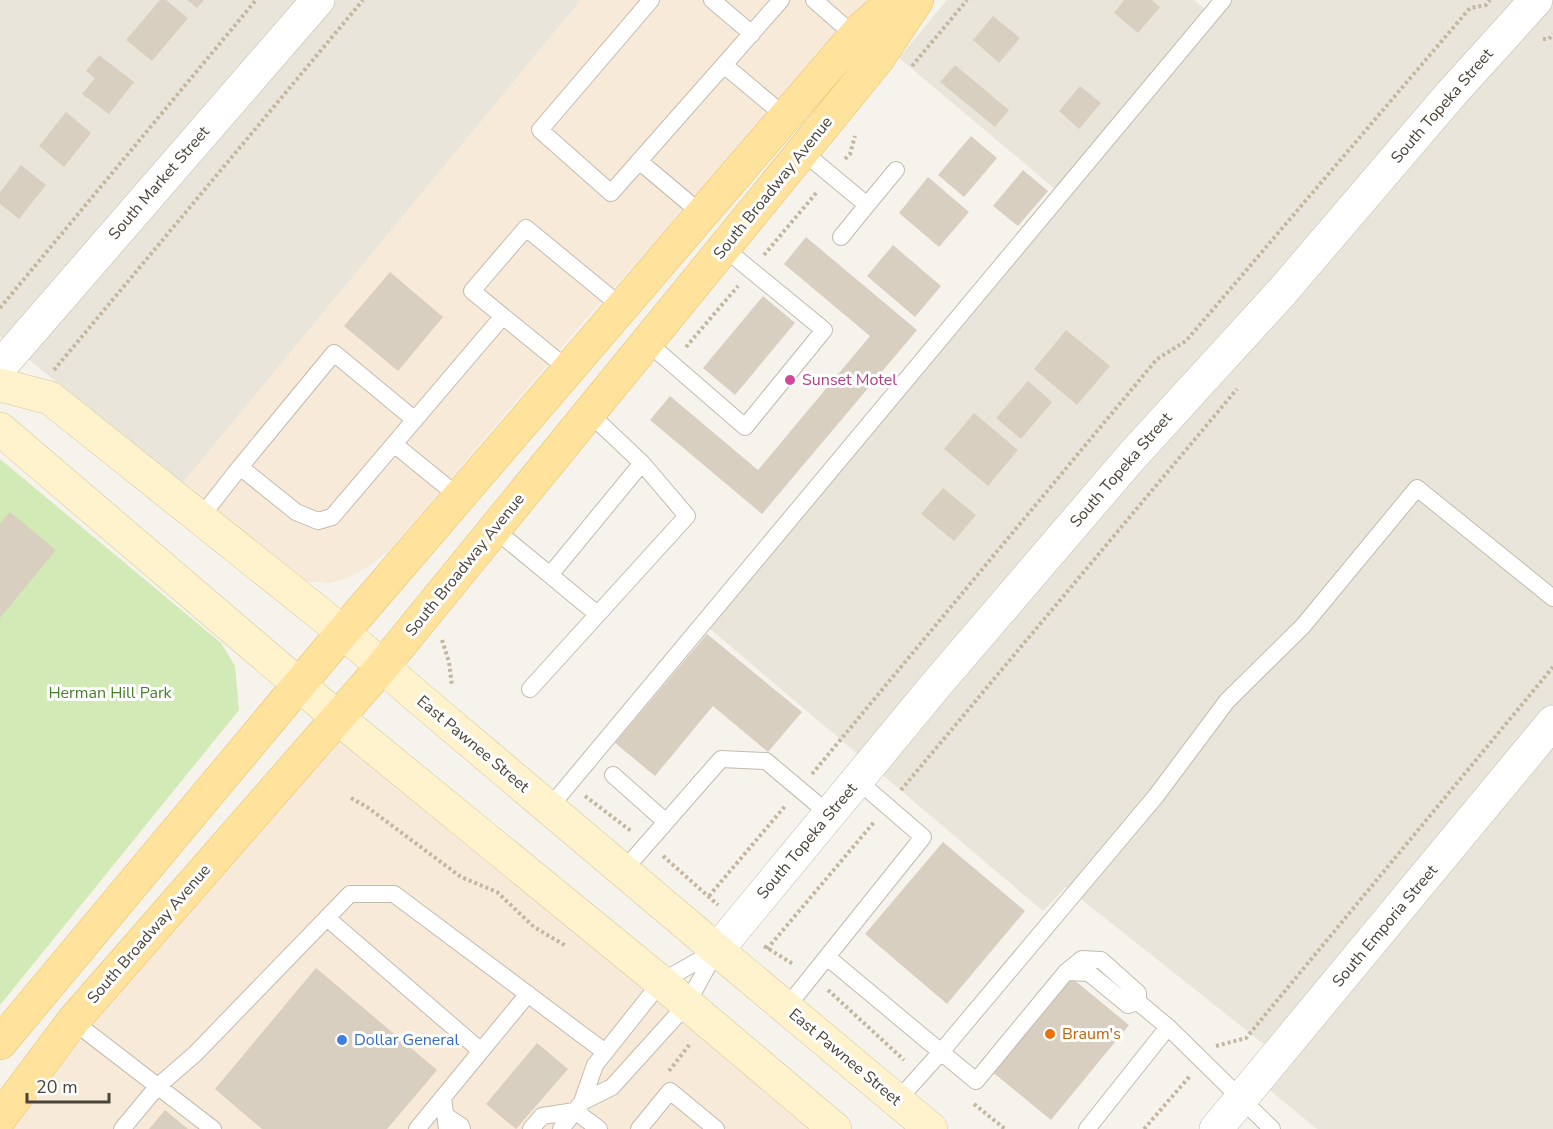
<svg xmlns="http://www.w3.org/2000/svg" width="1553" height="1129" viewBox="0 0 1553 1129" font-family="'Nunito Sans',sans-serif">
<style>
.residential{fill:#eae5da}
.commercial{fill:#f7ead8}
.green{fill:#d2eab5}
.building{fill:#d8cfc1}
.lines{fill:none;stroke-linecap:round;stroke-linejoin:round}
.lane-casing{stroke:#c2bbae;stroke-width:18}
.street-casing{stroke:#c2bbae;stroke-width:34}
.secondary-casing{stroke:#d6c79b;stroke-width:34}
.primary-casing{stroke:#e6c16a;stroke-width:34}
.path{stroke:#c4b79f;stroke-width:4;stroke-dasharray:3 3;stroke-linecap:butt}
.lane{stroke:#fff;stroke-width:16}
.street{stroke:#fff;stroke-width:33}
.secondary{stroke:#fff3cd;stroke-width:33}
.primary{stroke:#ffe39c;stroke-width:33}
.hotel-dot{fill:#d1479c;stroke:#fff;stroke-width:2}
.food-dot{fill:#e8710a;stroke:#fff;stroke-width:2}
.shop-dot{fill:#3f7fe0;stroke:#fff;stroke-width:2}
.labels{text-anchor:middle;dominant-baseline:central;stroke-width:6;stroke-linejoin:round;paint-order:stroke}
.street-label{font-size:16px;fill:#4b4439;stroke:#fff}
.hotel-label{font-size:16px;fill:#b23c85;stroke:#fff;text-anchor:start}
.park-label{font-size:16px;fill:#4a7f2a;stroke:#fff}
.food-label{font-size:16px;fill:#c56008;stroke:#fff;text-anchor:start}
.shop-label{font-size:16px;fill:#366cbe;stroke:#fff;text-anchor:start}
</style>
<rect width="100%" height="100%" fill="#f6f3ec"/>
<!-- residential -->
<path class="residential" d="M0,0H581L182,484L0,336Z
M947,0H1194L1216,18L1231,0H1553V1129H1317L1267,1088L1290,1065L1066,887L1043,911L703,623L1056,190L899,58Z"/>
<!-- commercial -->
<path class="commercial" d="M581,0H870L741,148L589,315L391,549L368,567L347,578L329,583L302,581L182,484Z
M338,718L819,1129H10Z"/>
<!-- green -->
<path class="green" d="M0,459L221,643L235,666L239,710L0,1005Z"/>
<!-- building -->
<path class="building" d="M160,0H166L188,18L152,61L126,40Z
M187,0H204L197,8Z
M1124,0H1152L1160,7L1138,33L1114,13Z
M993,16L1020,38L999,63L973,40Z
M99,55L134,82L109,114L82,94L95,78L86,71Z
M955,65L1009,110L995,127L940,82Z
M1080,86L1101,103L1079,129L1059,111Z
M66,112L91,133L64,167L39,146Z
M971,136L997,158L964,197L938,175Z
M21,165L46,185L19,219L0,204V192Z
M1023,170L1048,191L1018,226L993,206Z
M928,177L969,212L939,247L899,213Z
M806,237L917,330L762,514L650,420L670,396L758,470L870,336L784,264Z
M893,245L941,286L915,317L867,276Z
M390,272L443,317L398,371L344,326Z
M763,296L795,323L735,395L703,368Z
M1066,330L1110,366L1077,405L1034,369Z
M1028,381L1052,402L1021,439L996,418Z
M974,413L1018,450L988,486L944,449Z
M943,488L976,515L954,541L921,514Z
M10,512L56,550L0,618V524Z
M707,634L802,712L768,752L713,706L655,776L615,743Z
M943,842L1025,911L947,1004L865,934Z
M316,968L437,1070L387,1129H262L215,1089Z
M1068,975L1129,1025L1051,1120L990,1070Z
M537,1043L568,1069L516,1129L486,1104Z
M165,1110L188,1129H149Z"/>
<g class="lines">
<defs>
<path id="lane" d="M651,0L540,130L611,193L781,0
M712,0L752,34
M814,0L855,36
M724,65L786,117
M802,151L867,205L896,170
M639,161L702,214
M841,237L867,205
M647,342L745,427L824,330L724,248
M569,370L472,291L526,228L622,307
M415,420L334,353L240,467L296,512L318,521L332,517C389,450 446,383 503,316
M394,444L459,497
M200,518L240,467
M494,529L550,575L642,463L589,413
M550,575L597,614
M530,689L687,516L642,463
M613,775L666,822
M549,808L1223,0
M623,871L721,759L766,761L829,814
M327,918L481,1051L528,994
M827,957L941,1052L1156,796L1227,701L1303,626L1417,488L1553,598
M1066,972L1089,973L1128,1005L1138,1002
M1138,1002L1168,1027
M786,1008L923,837L857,780
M73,1021L213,1129
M443,1097L447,1129
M897,1101L941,1052L976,1081L1066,972L1082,959L1101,960L1138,993V1002
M582,1102L612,1087L687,1004L716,951
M446,1116L461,1126L462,1129
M122,1129L157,1087L195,1054L350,894H394L605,1052
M417,1129L481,1051
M531,1129L542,1116L575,1111L599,1129
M561,1129L582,1102L595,1065L661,982L717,950
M639,1129L670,1091L716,1129
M1087,1129L1168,1027L1272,1129"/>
<path id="street" d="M0,367L318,0
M717,950L935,686L1132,456L1281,293L1451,94L1536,0
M1216,1129L1553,722"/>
<path id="secondary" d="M0,385L50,398L343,632L420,699L717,950L931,1129
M0,429L338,718L661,982L835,1129"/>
<path id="primary" d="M0,1043L343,632L859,31L894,0
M0,1118L73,1021L382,667L877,60L917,0"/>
</defs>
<!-- lane casing -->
<use href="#lane" class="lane-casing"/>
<!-- street casing -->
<use href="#street" class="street-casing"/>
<!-- secondary casing -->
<use href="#secondary" class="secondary-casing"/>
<!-- primary casing -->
<use href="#primary" class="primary-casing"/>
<!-- path -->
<path class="path" d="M1543,39H1549L1553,34
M912,66L967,0
M845,159L850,154L855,136
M764,255L817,192
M0,308L256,0
M686,347L738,286
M54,370L363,0
M442,640L449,662L452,686
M812,774L1157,359L1186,341L1470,8L1486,5L1490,0
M901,790L1237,389
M585,796L631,831
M351,798L367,807L461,877L497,892L534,927L566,946
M663,856L718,905
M709,896L786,805
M764,946L793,964
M767,949L875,821
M828,990L904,1060
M1216,1046L1246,1038L1553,667
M669,1071L690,1044
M974,1104L1005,1129
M1144,1129L1190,1076"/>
<!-- lane -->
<use href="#lane" class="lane"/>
<!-- street -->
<use href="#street" class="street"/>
<!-- secondary -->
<use href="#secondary" class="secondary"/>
<!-- primary -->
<use href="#primary" class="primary"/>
</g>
<!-- markers -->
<circle class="hotel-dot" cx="790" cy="380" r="6"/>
<circle class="food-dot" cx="1050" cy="1034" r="6"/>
<circle class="shop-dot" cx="342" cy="1040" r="6"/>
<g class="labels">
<!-- street labels -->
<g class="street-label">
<text transform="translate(1442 106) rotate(-49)">South Topeka Street</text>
<text transform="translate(159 183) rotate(-49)">South Market Street</text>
<text transform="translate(773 188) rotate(-51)">South Broadway Avenue</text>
<text transform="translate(1121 470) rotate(-49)">South Topeka Street</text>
<text transform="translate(465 565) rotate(-51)">South Broadway Avenue</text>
<text transform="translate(473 744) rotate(40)">East Pawnee Street</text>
<text transform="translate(807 841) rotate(-50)">South Topeka Street</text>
<text transform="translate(1385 926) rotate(-50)">South Emporia Street</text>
<text transform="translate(149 934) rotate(-49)">South Broadway Avenue</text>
<text transform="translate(845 1057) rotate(40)">East Pawnee Street</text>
</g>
<!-- hotel labels -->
<g class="hotel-label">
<text x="802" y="380">Sunset Motel</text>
</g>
<!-- park labels -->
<g class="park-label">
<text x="110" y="693">Herman Hill Park</text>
</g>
<!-- food labels -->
<g class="food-label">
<text x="1062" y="1034">Braum's</text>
</g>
<!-- shop labels -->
<g class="shop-label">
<text x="354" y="1040">Dollar General</text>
</g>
</g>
<!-- scale -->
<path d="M27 1093v9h82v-9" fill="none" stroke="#4b4439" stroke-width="3"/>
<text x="36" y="1093" font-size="18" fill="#4b4439" stroke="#ffffff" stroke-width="4.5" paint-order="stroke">20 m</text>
</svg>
